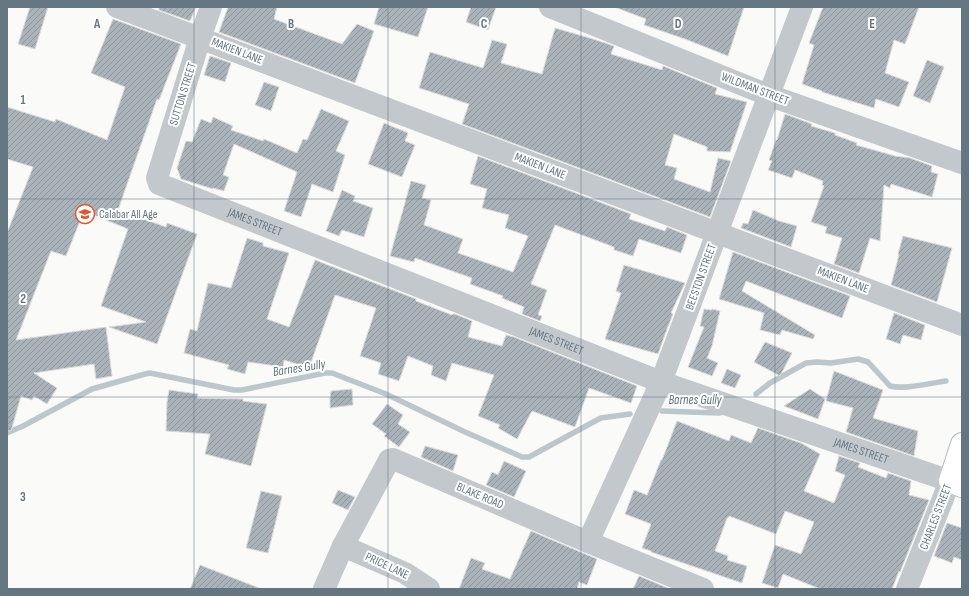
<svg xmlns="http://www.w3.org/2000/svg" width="969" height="596" viewBox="0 0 969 596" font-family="'Sofia Sans Condensed',sans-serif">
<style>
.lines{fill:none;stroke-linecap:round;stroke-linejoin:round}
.stream{stroke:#bbc7cb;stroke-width:5.5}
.building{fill:url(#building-hatch);stroke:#dcdcda}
.secondary-casing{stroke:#b3babf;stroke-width:24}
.street{stroke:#c3c8cc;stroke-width:22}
.secondary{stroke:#fff;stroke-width:22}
.grid{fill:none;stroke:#657683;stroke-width:1;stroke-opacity:0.55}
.labels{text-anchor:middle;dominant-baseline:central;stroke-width:4;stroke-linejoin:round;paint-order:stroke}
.street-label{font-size:12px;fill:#657683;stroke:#fff}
.poi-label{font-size:12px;fill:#657683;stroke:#fff;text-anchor:start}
.water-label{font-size:13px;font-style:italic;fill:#60757c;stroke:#fff}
.grid-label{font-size:13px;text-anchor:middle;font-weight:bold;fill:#657683;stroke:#fff;stroke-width:4;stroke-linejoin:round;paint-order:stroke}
</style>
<defs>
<pattern id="building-hatch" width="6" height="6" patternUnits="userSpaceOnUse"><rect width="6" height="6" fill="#aab3b9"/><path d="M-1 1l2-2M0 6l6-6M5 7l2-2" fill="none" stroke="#8e969c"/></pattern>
</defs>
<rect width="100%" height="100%" fill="#fafaf8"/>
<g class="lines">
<!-- stream -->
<path class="stream" d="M756,394L770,383L806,363L817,362L831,363L858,359L868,362L890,386C903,390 931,383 946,381
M662,411L718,413L725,412
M7,433L23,426L92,389L145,374L150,373L234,390H242L325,373H332L386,394L463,431L522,457H529L597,420L601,418L630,414"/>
</g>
<!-- building -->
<path class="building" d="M30,7H48L35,49L18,44Z
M159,7H196L190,21L159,10Z
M228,7H277L274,19L342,44L357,24L374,31L355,83L219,32Z
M379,7H428L418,37L374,24Z
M471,7H496L488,30L466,22Z
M617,7H744L728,56L685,39L644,25L646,19L617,8Z
M823,7H919L905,44L894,40L885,73L909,82L899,107L876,99L874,108L822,92V91L802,84L814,45L809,43Z
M113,19L181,44L159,100L157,99L118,210L166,227L167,223L197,234L157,344L109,327L146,322L101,306L128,229L84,211L66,256L51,251L16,340L106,327L112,376L96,379L94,364L34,373L57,388L47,404L34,396L32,400L21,396L11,431L7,430V233L33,167L7,159V107L55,122L56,119L107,140L125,87L91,73Z
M555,28L593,39L614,46L611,54L662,70L663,66L717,88L715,94L747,102L730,152L707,151V147L674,134L665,165L677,168L674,179L710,192L718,158L731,161L710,217L462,124L469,104L419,88L430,52L483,68L492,40L507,44L501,63L542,74Z
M210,56L231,63L225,82L204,75Z
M927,60L944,67L930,103L913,96Z
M264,82L279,87L271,111L255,105Z
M321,109L349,121L336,151L345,155L333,192L312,184L301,217L284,211L297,172L234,144L223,175L229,177L224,191L213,188V189L181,179L177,168L186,141L192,142L201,119L211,123L213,117L233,126L231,130L263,141L264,139L297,153L303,139L307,140Z
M785,114L812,124L811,126L835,133V135L857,143L856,145L895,156L910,158L932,166L931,172L938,174L932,197L891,184L890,188L884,185L880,241L870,238L859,273L834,264L842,238L825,233L827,227L811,222L824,186L822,185L823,181L795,170L792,178L768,170L772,161L769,160L776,140H777Z
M384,123L408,133L405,141L415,145L402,177L368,164Z
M478,156L631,214L629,219L665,231L667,227L687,235L681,253L639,239L633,256L614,250V247L555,225L531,284L547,290L538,315L542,316L540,321L522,314L524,307L502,298L503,296L470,284L472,278L415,258L414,262L390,256L411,181L426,185L422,198L431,200L424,225L463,239L458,253L513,272L528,236L505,228L509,215L482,208L487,189L470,184Z
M342,190L355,196L353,201L373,208L364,237L342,230L339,236L326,231Z
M753,210L779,221L797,226L791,247L741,228L743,223L748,224Z
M903,236L952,248L937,302L891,285L899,255L898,254Z
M247,238L263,243V246L289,253L267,319L289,327L315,260L416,299V301L452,315L453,314H455L472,321L468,337L502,346L506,335L514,337L637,386L631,403L589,388L575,427L532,411L517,439L498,428L500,425L478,416L494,375L452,363L446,381L431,375L433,366L408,356L399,381L378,374L381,363L360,356L376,308L335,295L309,368L284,360L283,367L248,362L245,374L227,369L229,365L184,353L190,329L197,331L208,283L231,288Z
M733,252L850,296L842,318L746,281L742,291L815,335L813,339L782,330L780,335L760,330L764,313L719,299L729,265Z
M624,265L685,283L671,313L673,314L667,329L658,354L605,339L621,293L616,291Z
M704,309L711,310L712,309L720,311L712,346L707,358L718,363L712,376L688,367L704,327L700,326Z
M894,313L925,325L921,340L903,335L900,344L886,339Z
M765,342L792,353L780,376L754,362Z
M727,369L741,375L735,388L721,383Z
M834,371L883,390L873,418L918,431L914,456L846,432L853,408L826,401Z
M352,389L353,405L330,408V399L331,391Z
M810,389L825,399L818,419L784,406Z
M169,390L198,394L197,398L243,399V401L267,404L251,466L205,454L210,434L166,431L167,402Z
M387,404L403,415L398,424L410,432L399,447L384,436L386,434L372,424Z
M677,421L729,441L731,435L751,443L758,428L801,443L820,454L804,491L834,503L845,475L835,471L839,456L860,463L858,467L886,478L888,473L911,481L909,495L929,500L900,572L899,571L892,589H820L783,574L778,588L762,583L775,545L801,554L814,522L785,511L776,534L729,516L728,518H727L715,551L728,556L727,560L747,566L742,583L651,552V551L642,548L651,524L625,514L634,490L647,495L661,460H662Z
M425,446L458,455L453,471L421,457Z
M504,461L526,471L514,497L486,485L492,472L498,475Z
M338,490L355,497L348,510L332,503Z
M261,491L282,496L268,553L246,548Z
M947,523L962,528V560L954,557L952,563L934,556Z
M531,531L597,559L587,585L579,582L577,589H459L471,558L485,563L482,569L510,579Z
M200,565L259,588V589H190Z
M639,576L670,589H633Z"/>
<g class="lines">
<defs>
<path id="secondary" d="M962,444L950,481L962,486"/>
</defs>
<!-- secondary casing -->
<use href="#secondary" class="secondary-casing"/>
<!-- street -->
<g class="street">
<path d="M117,7L962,325"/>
<path id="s1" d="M211,7L200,38L157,178L159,184L661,382L950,481L907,589"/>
<path d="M550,7L768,95L962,163"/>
<path d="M588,542L661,382L802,7"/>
<path d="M343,546L405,573L429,589"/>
<path d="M324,589L343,546L387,464L389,460L393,459L588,542L703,589"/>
</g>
<!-- secondary -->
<use href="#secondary" class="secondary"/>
</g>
<!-- grid -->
<path class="grid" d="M194,7V589M388,7V589M581,7V589M775,7V589M7,199H962M7,397H962"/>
<!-- icons -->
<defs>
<symbol id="school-ring" viewBox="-11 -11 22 22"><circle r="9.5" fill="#fff" stroke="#e4572e" stroke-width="1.5"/><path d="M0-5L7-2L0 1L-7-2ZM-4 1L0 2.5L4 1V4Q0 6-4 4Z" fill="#e4572e"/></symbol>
</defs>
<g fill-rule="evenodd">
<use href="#school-ring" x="74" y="203" width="22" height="22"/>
</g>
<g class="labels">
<!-- street labels -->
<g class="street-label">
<text transform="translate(237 51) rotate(21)">MAKIEN LANE</text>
<text transform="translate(755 89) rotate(21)">WILDMAN STREET</text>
<text transform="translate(183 94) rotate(-73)">SUTTON STREET</text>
<text transform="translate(540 166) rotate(21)">MAKIEN LANE</text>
<text stroke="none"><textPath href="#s1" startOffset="289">JAMES STREET</textPath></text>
<text transform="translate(701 277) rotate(-70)">BEESTON STREET</text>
<text transform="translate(843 280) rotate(21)">MAKIEN LANE</text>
<text stroke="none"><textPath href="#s1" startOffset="613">JAMES STREET</textPath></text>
<text stroke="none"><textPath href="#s1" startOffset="937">JAMES STREET</textPath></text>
<text transform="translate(480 496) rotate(23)">BLAKE ROAD</text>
<text transform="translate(936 517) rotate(-69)">CHARLES STREET</text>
<text transform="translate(387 566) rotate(25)">PRICE LANE</text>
</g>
<!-- poi labels -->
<g class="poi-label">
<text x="99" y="214">Calabar All Age</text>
</g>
<!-- water labels -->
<g class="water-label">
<text transform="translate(299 368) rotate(-9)">Barnes Gully</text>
<text x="695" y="400">Barnes Gully</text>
</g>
</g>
<g class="grid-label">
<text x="97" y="28">A</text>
<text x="291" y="28">B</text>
<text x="484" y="28">C</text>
<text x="678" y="28">D</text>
<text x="872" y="28">E</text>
<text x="23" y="104">1</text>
<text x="23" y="303">2</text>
<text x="23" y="501">3</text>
</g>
<!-- border -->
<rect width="969" height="596" fill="none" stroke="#657683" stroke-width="16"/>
</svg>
